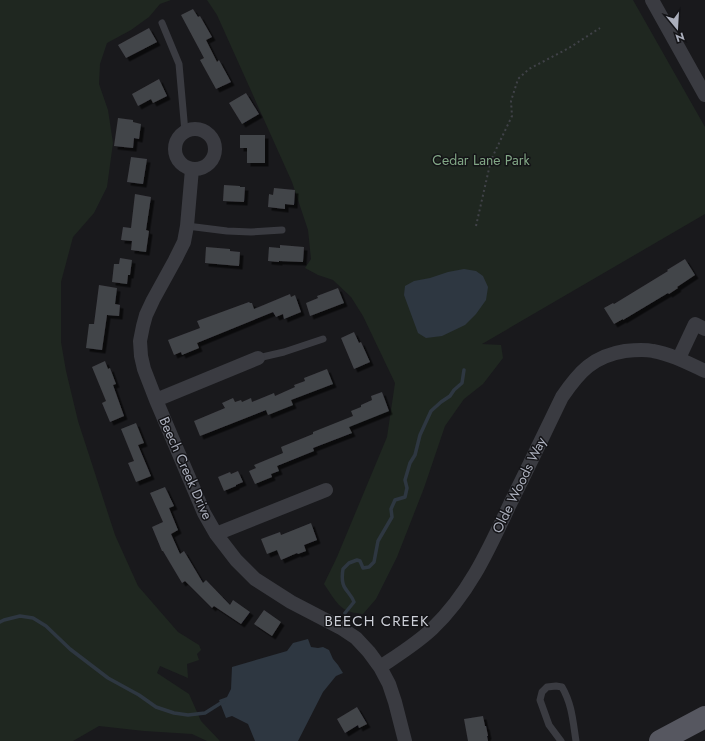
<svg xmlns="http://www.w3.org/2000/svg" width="705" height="741" viewBox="0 0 705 741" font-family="Jost,sans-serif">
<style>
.green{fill:#1f2720}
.water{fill:#2e3741}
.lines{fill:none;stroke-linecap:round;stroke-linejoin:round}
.stream{stroke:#2e3741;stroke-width:3.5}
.building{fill:#434449;filter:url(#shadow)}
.path{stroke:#404248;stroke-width:2;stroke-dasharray:2 3;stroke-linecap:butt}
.lane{stroke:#3a3b41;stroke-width:7}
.street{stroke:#3a3b41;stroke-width:14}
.primary{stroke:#565760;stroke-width:22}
.labels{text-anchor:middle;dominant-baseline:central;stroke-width:3;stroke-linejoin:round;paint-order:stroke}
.park-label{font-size:14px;fill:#82a786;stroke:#141417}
.street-label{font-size:14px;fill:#abafbc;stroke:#141417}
.neighbourhood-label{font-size:15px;letter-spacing:1px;fill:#cccfd7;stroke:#141417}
</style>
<defs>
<filter id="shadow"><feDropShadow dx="3.5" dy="3.5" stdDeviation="0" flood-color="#0009"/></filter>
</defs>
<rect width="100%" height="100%" fill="#19191c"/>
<!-- green -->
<path class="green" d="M0,0H171L160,4L149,17L131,30L107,43L100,64L99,84L108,110L113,143L107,187L94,213L73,237L61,282V342L66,371L78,421L115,535L138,586L178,632L199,645L201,650L197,654L199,660L187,664L188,678L160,666L157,673L189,694L201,721L220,741H207L192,734L144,731L99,726L73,741H0Z
M207,0H633L705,127V214L482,344L501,345L503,358L483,384L464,399L445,426L424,488L397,557L376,599L363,614C357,613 350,613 344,609C337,605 329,591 324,584L337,557L387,437L395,383L363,316L351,297L333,280L318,275L305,268L311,259L308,230L292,182L217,15Z"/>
<!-- water -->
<path class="water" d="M464,269L476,271L483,276L488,287L486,300L476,314L465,325L442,336L426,338L418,333L404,295L405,286L414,281L430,278L448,272Z
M308,639L311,647L318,648L323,647L329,650L333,659L338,665L343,673L336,676L323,692L298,741H255L248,724L232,716L226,718L219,700L227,697L231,689L232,667L287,651L293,643Z"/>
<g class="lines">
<!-- stream -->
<path class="stream" d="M345,613L354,602C352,596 348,593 345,588C341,582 342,575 343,569L349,563L357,560L360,561L363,568L369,567L374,562L378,541L392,517L391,509L395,500L405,497L407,488L405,480L410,463L415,455L420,435L431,411L441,402L450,396L454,390L462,383L464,370
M0,622L4,620L20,616L33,618L46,626L70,649L108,678L139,695L156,707L174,713L188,715L205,713L224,701"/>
</g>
<!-- building -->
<path class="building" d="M193,9L198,17L200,16L212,37L206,40L217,62L219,60L231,82L216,89L200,60L204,58L181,15Z
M149,28L157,42L126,58L118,45Z
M159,79L167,96L153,103L151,99L138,106L132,94Z
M246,93L259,114L242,124L229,103Z
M118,118L133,120V122L141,124L139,139L134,138L133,148L114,146Z
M240,135H265V163H247V148H240Z
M131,157L147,159L143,184L127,182Z
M224,185L240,186V187H245L244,202L223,201Z
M274,188L295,190L294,205L285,204V209L268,207L269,194L273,195Z
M135,194L151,197L146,230L149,231L146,252L131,250L132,241L121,240L123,227L131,228Z
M280,245L304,247L303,262L279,261V262L268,261L269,247L280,248Z
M206,247L230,249V251L240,252L239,266L205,263Z
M120,258L132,260L130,275H128L127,284L112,282L114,264H119Z
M685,259L695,275L677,287L678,288L669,294L668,293L623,320V319L614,324L604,308L613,303L614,304L668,271L667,270Z
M99,285L117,288L115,304L120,305L119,316L107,315L102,350L86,348L89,324H94Z
M338,288L344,303L310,316L306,303L318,298L317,296Z
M290,294L291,297L295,295L301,312L284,319L283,314L276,317L273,312L197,343L199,348L182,355L181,352L174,355L168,340L200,328L197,321L249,302L250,303H252L254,309Z
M354,332L359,343L361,342L370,362L354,369L341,338Z
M105,361L108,369L110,368L116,384L113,385L124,416L110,422L102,403L106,401L92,367Z
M327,369L333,384L291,400L293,405L268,415L266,410L200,436L194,421L225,408L222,403L233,398L235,402L241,400L242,402L251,398L252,402L274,393L275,396L295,387L294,385L305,381L304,378Z
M382,392L389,411L349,427L352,433L313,448L314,451L277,466L279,471L271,474L272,477L255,484L249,471L256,468L254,465L283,453L281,447L313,434V432L353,416L351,411L361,407V405L372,400L371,396Z
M136,423L144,443L138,445L151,476L136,482L128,463L134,461L121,429Z
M238,471L243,482L236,485V486L224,491L218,477L230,472L231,474Z
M165,487L174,506L169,508L178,530L171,534L180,554L184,551L203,583L206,580L230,605L233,600L250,612L241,624L214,606L212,608L185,581L182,583L163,551H162L152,527L163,522L150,493Z
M311,523L317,540L304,545L306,551L298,554L297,553L281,560L277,550L267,554L261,539L280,532L281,535Z
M264,610L281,622L272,636L254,624Z
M357,707L367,724L359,728L358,725L345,733L337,719Z
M483,716L485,726H486L488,736H487L488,741H468L464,719Z"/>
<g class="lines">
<!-- path -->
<path class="path" d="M476,226L491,160L512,116L511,101L518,79L529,69L569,48L600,28"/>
<!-- lane -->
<path class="lane" d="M162,23L179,64L185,132
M187,226L227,231L251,232L282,230
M258,358L284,352L323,339
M561,741L549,725L540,700L542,692L547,687L556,686L562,687C572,704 573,722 576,741"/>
<!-- street -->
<path class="street" d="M652,0L705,95
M175 149a20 20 0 1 1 40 0a20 20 0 1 1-40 0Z
M192,169L187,226L184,242L175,260L153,300L146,315L143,326L140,341L141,356L144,369L156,400L204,513L216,534L236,560L255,579L291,602L341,628L356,638L369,652L380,667L389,684L395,702L405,741
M679,358L695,324L705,329
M156,400L258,358
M216,534L326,490
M380,667C398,655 416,644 432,629C469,594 489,549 510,504C528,468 545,432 562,397C579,372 593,356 625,351C634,350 644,349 653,351C671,354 688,363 705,371"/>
<!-- primary -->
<path class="primary" d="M660,741L705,717"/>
</g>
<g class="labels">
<!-- park labels -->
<g class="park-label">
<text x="481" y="160">Cedar Lane Park</text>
</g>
<!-- street labels -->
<g class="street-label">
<text transform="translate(186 468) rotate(66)">Beech Creek Drive</text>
<text transform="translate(519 485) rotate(-64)">Olde Woods Way</text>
</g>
<!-- neighbourhood labels -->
<g class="neighbourhood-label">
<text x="377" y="621">BEECH CREEK</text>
</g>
</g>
<!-- north arrow -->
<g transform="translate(677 28) rotate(162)" stroke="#141417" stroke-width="3" paint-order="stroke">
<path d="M0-3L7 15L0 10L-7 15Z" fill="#abafbc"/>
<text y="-6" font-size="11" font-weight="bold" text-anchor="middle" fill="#abafbc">N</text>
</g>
</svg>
